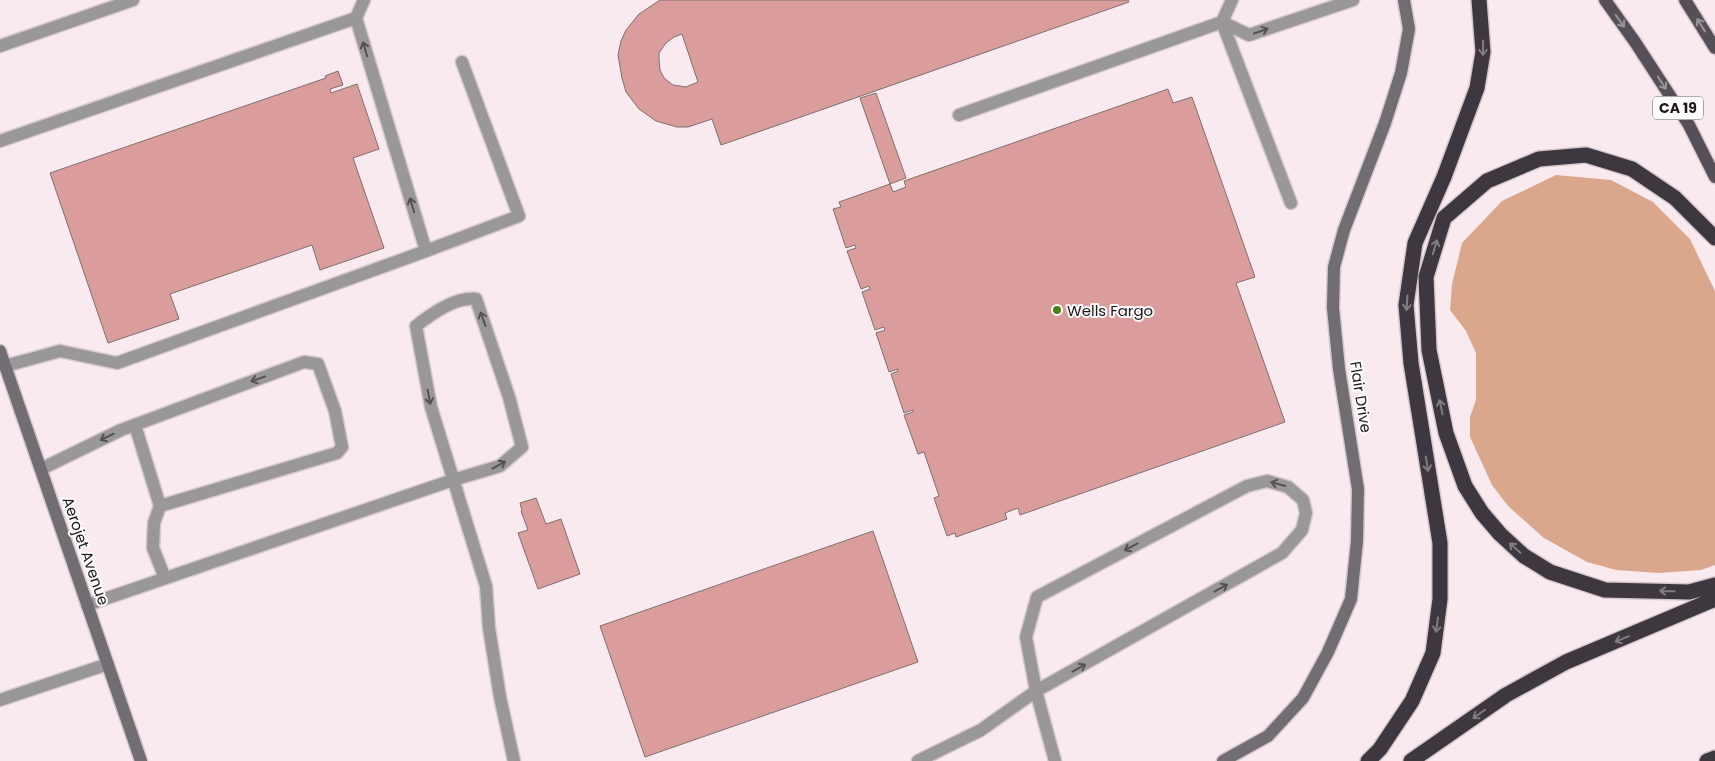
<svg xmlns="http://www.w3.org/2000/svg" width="1715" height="761" viewBox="0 0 1715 761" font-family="Poppins,sans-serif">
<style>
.forest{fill:#dba78c}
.building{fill:#da9d9c;stroke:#7d706f;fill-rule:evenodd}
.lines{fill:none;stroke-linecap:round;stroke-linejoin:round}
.lane-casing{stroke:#d5c8cd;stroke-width:15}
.secondary-casing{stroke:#d5c8cd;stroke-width:15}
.primary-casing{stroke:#d5c8cd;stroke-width:15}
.highway-casing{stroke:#d5c8cd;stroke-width:18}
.lane{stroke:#9a979b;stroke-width:12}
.secondary{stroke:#726d73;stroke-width:12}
.primary{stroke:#564f57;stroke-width:12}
.highway{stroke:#3e373f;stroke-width:15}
.oneway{stroke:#999499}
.oneway2{stroke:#545053}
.oneway3{stroke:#817c81}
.poi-dot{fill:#498019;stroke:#fefbfc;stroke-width:2}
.labels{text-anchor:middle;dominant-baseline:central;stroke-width:4;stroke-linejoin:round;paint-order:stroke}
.shield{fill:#fefbfc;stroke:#5f5b5c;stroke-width:1}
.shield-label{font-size:14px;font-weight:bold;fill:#1b1618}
.poi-label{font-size:15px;fill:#1b1618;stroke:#fefbfc;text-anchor:start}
.street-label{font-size:15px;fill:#1b1618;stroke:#fefbfc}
</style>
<rect width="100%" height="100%" fill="#f9eaf0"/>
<!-- forest -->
<path class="forest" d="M1556,175L1611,180L1653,202L1690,239L1715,291V565L1701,570L1659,573L1616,570L1587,562L1544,538L1508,506L1492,485L1470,437V417L1476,400V353L1466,331L1450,310L1452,284L1462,243L1502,201Z"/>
<!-- building -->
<path class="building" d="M660,0H1128L1129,2L721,145L712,119L688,127H677L656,121L639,109L626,92L622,78L618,55L621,41L626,30L639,14ZM682,34L698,82L686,87L673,85L664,78L660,70L659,60V53L666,43L674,37Z
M338,71L343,85L330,89L331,93L357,84L379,149L353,158L384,248L320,270L312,245L170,294L179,319L108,343L50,173L326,78L325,76Z
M1168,89L1173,103L1192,97L1255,277L1236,283L1285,422L1020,515L1018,508L1005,513L1007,519L956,537L955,533L947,536L934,498L939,496L924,452L918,454L904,415L913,412V410L904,413L891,374L898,371V369L889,372L876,333L885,330L884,327L875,330L862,292L870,289L869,286L861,289L847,251L856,248L855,245L846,248L833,209L841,207L839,202L890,184L893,192L906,187L904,181Z
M876,93L906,178L890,184L860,98Z
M536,498L546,524L561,519L580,574L538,589L518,533L528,530L521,511H522L520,503Z
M873,531L918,662L645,757L600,626Z"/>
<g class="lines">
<defs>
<path id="lane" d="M1232,0L1222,22L1249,35L1353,0
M356,18L426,251
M0,46L133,0
M959,115L1222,22L1291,203
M0,141L356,18L364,0
M5,366L60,351L117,363L426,251L519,216L462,62
M135,425L160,506
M41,469L121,430L304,362L318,364L335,411L342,447L337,453L160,506L154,523L153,548L165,578
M87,605L453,480L500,466L522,447L509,397L476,299C456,296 431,314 416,326L431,407L486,586L489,628L500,697L514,761
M0,700L108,664
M918,761L981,730L1036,691L1282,553L1302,530L1306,513L1303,500L1288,487L1267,481L1247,486L1037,597L1026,637L1036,691L1055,761"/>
<path id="secondary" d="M0,351L141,761
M1223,761L1268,736L1303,698L1328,652L1351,599L1357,541L1358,489L1339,369L1333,308L1334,267L1344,230L1385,123L1401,73L1409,29L1404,0"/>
<path id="primary" d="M1605,0L1635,42L1689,125L1715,177
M1685,0L1715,48"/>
<path id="highway" d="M1715,238L1675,198L1632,169L1586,155L1539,159L1487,181L1444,218L1426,277L1429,350L1446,433L1465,486L1482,513L1500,534L1524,556L1550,572L1605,590L1689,592L1715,585
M1368,761L1380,749L1412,701L1433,653L1440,599V543L1411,363L1406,305L1415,243L1444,177L1477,88L1483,52L1479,0
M1411,761L1506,695L1566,662L1715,599
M1707,761L1715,758"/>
</defs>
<!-- lane casing -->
<use href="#lane" class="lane-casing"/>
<!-- secondary casing -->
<use href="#secondary" class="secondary-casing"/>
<!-- primary casing -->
<use href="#primary" class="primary-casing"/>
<!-- highway casing -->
<use href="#highway" class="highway-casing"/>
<!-- lane -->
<use href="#lane" class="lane"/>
<!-- secondary -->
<use href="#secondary" class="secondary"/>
<!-- primary -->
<use href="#primary" class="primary"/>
<!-- highway -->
<use href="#highway" class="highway"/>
</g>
<!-- one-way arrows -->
<defs><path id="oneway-shaft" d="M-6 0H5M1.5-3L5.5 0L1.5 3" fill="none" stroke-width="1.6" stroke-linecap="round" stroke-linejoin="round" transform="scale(1.25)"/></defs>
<g class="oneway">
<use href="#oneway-shaft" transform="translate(1620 21) rotate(54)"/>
<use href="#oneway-shaft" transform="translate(1701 25) rotate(-122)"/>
<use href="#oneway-shaft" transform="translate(1662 83) rotate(57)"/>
</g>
<g class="oneway2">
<use href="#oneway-shaft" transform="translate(1261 31) rotate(-19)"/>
<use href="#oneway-shaft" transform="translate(365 49) rotate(-107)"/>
<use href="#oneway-shaft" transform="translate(412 205) rotate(-107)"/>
<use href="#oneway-shaft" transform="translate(483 319) rotate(-109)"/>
<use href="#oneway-shaft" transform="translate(258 379) rotate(160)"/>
<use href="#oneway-shaft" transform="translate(429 397) rotate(79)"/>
<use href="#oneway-shaft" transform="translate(107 437) rotate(154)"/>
<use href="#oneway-shaft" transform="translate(499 465) rotate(-29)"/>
<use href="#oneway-shaft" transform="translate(1278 484) rotate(-165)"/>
<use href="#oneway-shaft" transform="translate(1131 547) rotate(152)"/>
<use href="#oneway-shaft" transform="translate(1221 588) rotate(-29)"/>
<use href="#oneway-shaft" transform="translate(1079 668) rotate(-29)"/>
</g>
<g class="oneway3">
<use href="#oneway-shaft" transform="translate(1483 48) rotate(90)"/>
<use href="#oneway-shaft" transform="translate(1435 247) rotate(-73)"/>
<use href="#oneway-shaft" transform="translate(1407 303) rotate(93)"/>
<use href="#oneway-shaft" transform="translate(1441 407) rotate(-102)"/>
<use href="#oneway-shaft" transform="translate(1427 464) rotate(81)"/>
<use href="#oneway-shaft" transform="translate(1515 548) rotate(-138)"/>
<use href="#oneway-shaft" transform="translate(1667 591) rotate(-179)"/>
<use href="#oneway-shaft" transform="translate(1437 625) rotate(98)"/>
<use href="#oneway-shaft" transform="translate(1622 639) rotate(157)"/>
<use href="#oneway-shaft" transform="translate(1479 714) rotate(145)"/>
</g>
<!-- markers -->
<circle class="poi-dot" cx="1057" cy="310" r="5"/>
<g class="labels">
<!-- shield labels -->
<rect class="shield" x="1653" y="96.5" width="50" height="23" rx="4"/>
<g class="shield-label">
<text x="1678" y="108">CA 19</text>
</g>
<!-- poi labels -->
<g class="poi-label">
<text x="1067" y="310">Wells Fargo</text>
</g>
<!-- street labels -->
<g class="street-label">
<text transform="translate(1361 397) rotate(81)">Flair Drive</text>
<text transform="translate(86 551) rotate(71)">Aerojet Avenue</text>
</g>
</g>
</svg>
